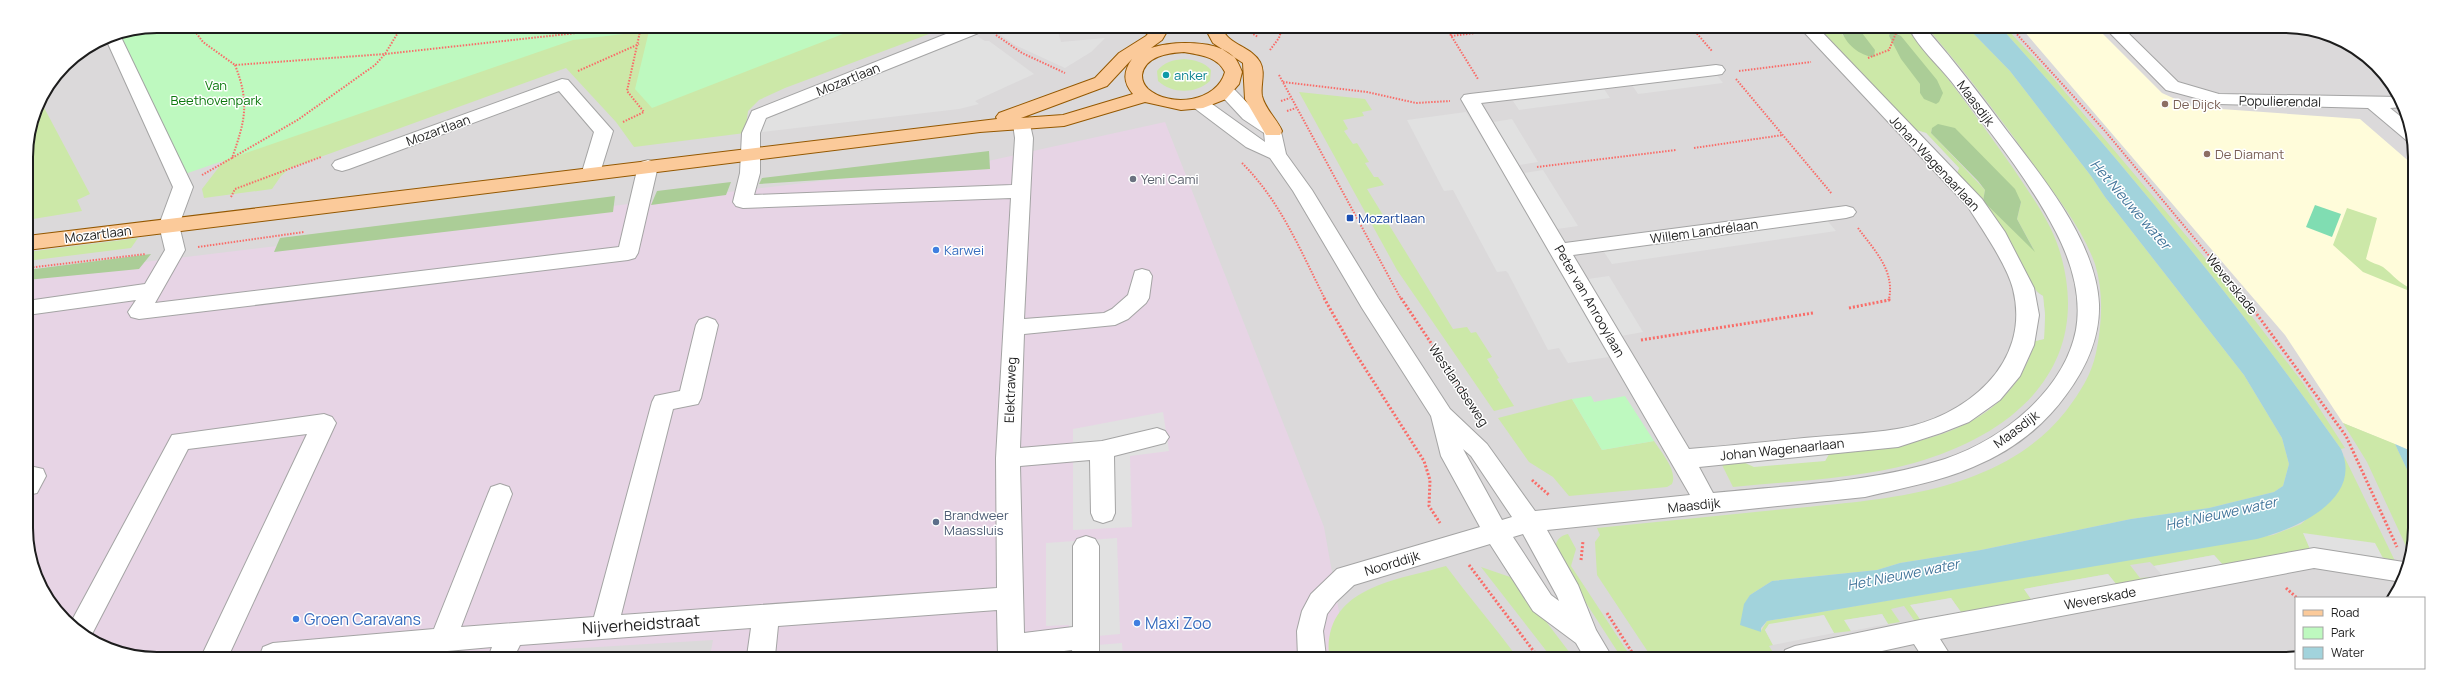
<svg xmlns="http://www.w3.org/2000/svg" width="2441" height="685" viewBox="0 0 2441 685" font-family="Manrope,sans-serif">
<style>
.residential{fill:#dbd9da}
.industrial{fill:#e7d4e5}
.education{fill:#fffcda}
.grass{fill:#cce8a8;fill-rule:evenodd}
.forest{fill:#abcd97}
.park{fill:#bef9bf}
.pitch{fill:#80ddb2}
.parking{fill:#e1e1e1}
.water{fill:#a2d3dc}
.lines{fill:none;stroke-linecap:round;stroke-linejoin:round}
.minor-casing{stroke:#a4a4a4;stroke-width:2}
.major-casing{stroke:#945801;stroke-width:2}
.path-far1{stroke:#f96c68;stroke-width:2;stroke-dasharray:1.5 1.5;stroke-linecap:butt}
.path{stroke:#f96c68;stroke-width:3;stroke-dasharray:2 2;stroke-linecap:butt}
.minor{fill:#fff;fill-rule:evenodd}
.major{fill:#fbca9a;fill-rule:evenodd}
.culture-dot{fill:#0f9aa8;stroke:#fff;stroke-width:1.5}
.education-dot{fill:#8d6e63;stroke:#fff;stroke-width:1.5}
.worship-dot{fill:#6b7280;stroke:#fff;stroke-width:1.5}
.transit-dot{fill:#1a4fb4;stroke:#fff;stroke-width:1.5}
.shop-dot{fill:#3f7fe0;stroke:#fff;stroke-width:1.5}
.service-dot{fill:#5c6f8a;stroke:#fff;stroke-width:1.5}
.labels{text-anchor:middle;dominant-baseline:central;stroke-width:3;stroke-linejoin:round;paint-order:stroke}
.culture-label{font-size:13px;fill:#0d838f;stroke:#fff;text-anchor:start}
.street-label{font-size:13px;fill:#1d1d1d;stroke:#fff}
.park-label{font-size:13px;fill:#0c790d;stroke:#fff}
.education-label{font-size:13px;fill:#785e54;stroke:#fff;text-anchor:start}
.worship-label{font-size:13px;fill:#5b616d;stroke:#fff;text-anchor:start}
.transit-label{font-size:13px;fill:#164399;stroke:#fff;text-anchor:start}
.shop-label{font-size:13px;fill:#366cbe;stroke:#fff;text-anchor:start}
.service-label{font-size:13px;fill:#4e5e75;stroke:#fff;text-anchor:start}
.water-label{font-size:14px;font-style:italic;fill:#44779c;stroke:#fff}
.near-shop-label{font-size:16px;fill:#366cbe;stroke:#fff;text-anchor:start}
.near-street-label{font-size:16px;fill:#1d1d1d;stroke:#fff}
.rim{fill:none;stroke:#1d1d1d;stroke-width:2}
</style>
<rect width="100%" height="100%" fill="#eee9e2"/>
<!-- residential -->
<path class="residential" d="M157,26L2318,30L2377,64L2401,99L2413,132L2411,562L2394,598H2296V658L2293,659L123,655L64,621L40,586L28,554L26,148L36,107L64,64L107,36Z"/>
<!-- industrial -->
<path class="industrial" d="M1165,122L1324,527L1347,657L710,656L713,640L466,655H123L64,621L40,586L28,553L27,276L988,161Z"/>
<!-- education -->
<path class="education" d="M2023,30H2099L2162,93L2193,107L2360,119L2412,164L2411,451L2343,423L2285,335Z"/>
<!-- grass -->
<path class="grass" d="M162,26L945,28L785,88L759,100L748,111L745,133L634,147L616,122L566,68L290,168L281,176L272,189L204,198L202,189L229,154Z
M1818,29H1841L1843,36L1862,35L1859,29L1910,30C1946,75 1980,121 2013,168C2030,194 2050,220 2059,249C2095,364 2018,433 1914,463C1856,479 1793,481 1733,487L1721,463L1825,461L1829,454C1911,447 2010,434 2035,341L2044,339L2045,315L2043,296C2026,286 2017,252 2005,234C1991,212 1975,192 1957,173L1959,168L1926,133L1916,130ZM1893,32L1898,33L1936,104L1920,93V84L1889,36L1890,33ZM1932,128L2021,202L2017,219L2034,250L1983,201L1985,190L1931,133Z
M1929,30H1970L2010,71L2091,176L2105,197L2244,375L2282,438L2289,464L2283,486L2274,492L2209,508L2131,519L1981,550L1900,563L1877,570L1772,581L1750,595L1761,631L1767,621L2273,535L2301,524L2333,496L2341,487L2345,474L2344,456L2395,561L2304,534L2310,549L2223,565L2214,555L2154,566L2150,562L2130,565L2140,578L2152,577L2156,582L2116,584L2108,574L2024,589L2031,599V602L1963,615L1951,598L1911,605L1922,622L1916,623L1904,606L1891,609L1900,622L1888,624L1882,614L1845,620L1851,631L1834,633L1823,615L1765,630L1773,645L1769,646L1776,657L1652,658L1597,575L1595,542L1600,535L1597,528C1656,522 1716,516 1775,510C1874,500 1998,497 2066,411C2080,392 2091,376 2096,353C2102,324 2104,293 2095,264C2083,230 2057,197 2036,168C2002,120 1967,74 1929,30Z
M2003,30H2008L2054,79L2227,284L2303,383L2345,448L2341,449C2238,302 2123,163 2003,30Z
M1184,59C1195,60 1204,62 1211,70L1210,81C1196,94 1172,94 1158,81L1157,71C1164,62 1173,60 1184,59Z
M1299,92L1365,99L1372,110L1362,112L1364,116L1343,120L1348,129L1344,131L1353,144L1357,143L1369,162L1365,163L1374,177H1378L1384,185L1367,189L1453,329L1467,327L1471,333L1476,332L1492,357L1487,359L1499,378L1497,379L1514,406L1494,411L1397,270Z
M40,100L90,194L77,200L82,211L33,219C31,215 28,210 27,205C22,184 28,118 40,100Z
M2347,208L2377,218L2366,259C2371,263 2378,264 2383,267C2393,275 2400,284 2412,289V292L2363,272L2333,245Z
M138,238L131,248L27,261V252Z
M1572,399L1602,450L1654,441C1661,452 1678,471 1672,484L1667,487L1569,496L1553,477L1529,462L1498,418Z
M2343,423L2395,444L2411,478V557L2367,462Z
M1568,534L1576,549L1571,566L1631,657H1621L1555,555C1555,544 1556,537 1568,534Z
M1446,566C1469,597 1494,626 1517,657H1329C1323,587 1395,581 1446,566Z
M1481,567L1513,578L1573,657H1551Z"/>
<!-- forest -->
<path class="forest" d="M1841,29H1859L1875,50L1874,57C1860,56 1845,44 1841,29Z
M1893,32L1901,36L1937,80L1943,93L1939,102L1936,104L1924,99L1920,93V84L1901,59L1889,36L1890,33Z
M1938,124L1955,128L2015,189L2021,202L2017,219L2035,252L1983,201L1985,190L1978,181L1931,133L1932,128Z
M989,151L990,169L759,184L762,178Z
M731,182L726,195L651,205L657,191Z
M615,196L613,212L274,252L280,238Z
M151,254L139,269L27,280V270Z"/>
<!-- park -->
<path class="park" d="M157,26L861,27L652,108L635,89L649,31L573,40L182,175L113,35Z
M1591,396L1594,402L1625,396L1654,441L1602,450L1572,399Z"/>
<!-- pitch -->
<path class="pitch" d="M2315,205L2341,214L2332,237L2306,227Z"/>
<!-- parking -->
<path class="parking" d="M986,28H1057L1061,42L1105,38L1091,52L1065,68L1015,45L991,28L977,36L985,41H989L1034,74L975,101L979,104L959,109L762,132L765,119Z
M1716,74L1723,83L1638,94L1632,85Z
M1604,89L1610,98L1519,110L1513,101Z
M1466,112L1495,159L1609,357L1568,363L1559,348L1548,350L1508,273L1506,271L1497,272L1453,190L1444,191L1407,120Z
M1512,119L1538,162L1519,165L1493,122Z
M1916,130L1926,133L1959,168L1957,173Z
M1543,170L1578,226L1557,229L1524,173Z
M1826,219L1836,231L1612,264L1604,252Z
M1609,276L1643,332L1621,336L1588,279Z
M2034,291L2043,296L2045,315L2044,339L2035,341L2038,314Z
M1163,412L1169,451L1130,456L1132,527L1073,530V429Z
M1829,454L1825,461L1754,467L1743,462Z
M2303,533L2375,543L2384,560L2310,549Z
M1117,538L1120,634L1097,636V645L1122,643L1123,657L1069,656V625L1046,626V543Z
M2214,555L2223,565L2162,575L2154,566Z
M2108,574L2116,584L2031,599L2024,589Z
M1951,598L1963,615L1922,622L1910,605Z
M1882,614L1888,624L1851,631L1844,620Z
M1824,615L1834,633L1773,645L1765,630L1769,624Z"/>
<!-- water -->
<path class="water" d="M1970,30H2003C2123,163 2238,302 2341,449C2364,500 2295,529 2257,539L1767,621L1761,628V632L1740,625L1744,604L1750,595L1772,581L1877,570L1900,563L1981,550L2131,519L2209,508L2274,492L2283,486L2289,464L2282,438L2244,375L2105,197L2091,176L2010,71Z
M2395,444L2411,451V478Z"/>
<g class="lines">
<defs>
<path id="minor" d="M961,28H983L981,32L766,118L760,133V173L754,195L1012,185L1015,138L1013,124L1015,120H1029L1033,138L1024,319L1104,313L1112,309L1128,295L1135,271L1142,269L1149,271L1152,276L1149,298L1146,303L1128,319L1115,325L1024,334L1020,448L1102,441L1157,428L1165,431L1169,437L1165,443L1114,456L1115,513L1112,520L1103,523L1094,520L1091,513L1090,460L1020,466L1024,633L1073,627V546L1077,539L1086,536L1095,539L1099,546V656H1073L1072,650L1024,656H998L997,610L778,626L775,656H747L751,628L520,645L515,655H489L492,647L403,655H260L263,647L273,643L434,629L488,494L491,487L500,484L509,487L512,494L461,627L594,617L652,402L655,396L680,391L696,325L699,320L707,317L715,320L718,325L701,398L698,404L673,409L621,615L997,588L996,458L1011,198L743,208L736,206L733,202L740,173L742,133L752,111Z
M1801,29H1819L1982,199L2005,232L2034,288L2039,315L2034,345L2020,376L2000,400L1969,422L1941,433L1898,447L1699,467L1713,493C1790,485 1871,483 1945,459C2002,440 2064,391 2076,330C2082,296 2071,261 2056,232C2028,178 1988,129 1951,81C1938,65 1919,48 1910,30H1927C1955,62 1981,96 2007,131C2043,178 2096,242 2099,304C2100,338 2086,368 2066,395C2043,427 2010,452 1973,467C1939,482 1901,488 1865,497L1547,530L1578,585L1596,630L1612,657H1584L1576,643L1533,611L1490,544L1354,585L1336,602L1327,614L1323,631L1326,657H1298L1297,631L1302,611L1311,594L1337,569L1480,527L1441,456L1431,416L1362,308L1293,191L1270,158L1246,147L1193,107L1190,103L1193,99H1205L1265,142L1264,133L1243,119L1217,91L1220,87H1232L1255,111L1280,127L1286,154L1312,190L1378,298L1450,409L1487,444L1535,511L1690,495L1461,99L1464,95L1470,94L1716,65L1722,66L1725,70L1722,74L1716,75L1481,103L1565,243L1846,206L1853,208L1856,212L1853,216L1846,218L1573,255L1689,449C1728,446 1766,442 1804,438C1835,435 1866,434 1897,429C1965,418 2032,364 2013,289C2007,265 1982,229 1968,207ZM1463,449L1471,456L1512,517L1502,520ZM1523,534L1557,596L1559,601L1551,595L1513,537Z
M2107,30H2125L2178,82L2219,94L2400,97L2404,107L2390,108L2410,124L2412,141L2406,140L2368,108L2218,104L2166,90Z
M119,33L193,187L179,225L185,250L155,303L619,247L638,166L641,162L648,160L655,162L658,166L638,253L635,258L628,260L139,319L131,317L128,312L136,300L27,315V301L145,284L165,250L159,225L173,187L105,37Z
M562,79L568,80L613,131L599,176L592,178L585,176L582,172L594,132L559,91L349,169L342,171L335,169L332,165L335,161Z
M324,414L332,417L336,423L229,655H202L307,434L188,449L91,636L70,624L172,435Z
M34,467L43,469L46,476L37,493L28,495V469Z
M2314,548L2410,563L2402,582L2314,568L1940,639L1952,658H1923L1914,644L1850,658H1782L1785,650L1795,646L1920,620Z"/>
<path id="major" d="M1153,28H1169L1162,40L1151,48C1172,41 1218,39 1235,58C1238,62 1240,67 1242,72L1239,84L1226,99L1203,108L1181,110L1145,102L1064,126L980,132L27,250V236L997,119L996,117L999,113L1095,78L1119,53L1146,36ZM1184,52C1200,55 1217,56 1225,72C1217,102 1170,108 1148,89C1144,85 1142,81 1142,75C1145,56 1168,53 1184,52ZM1132,59C1123,72 1123,82 1133,94L1063,115L1021,118L1107,86Z
M1205,28H1222C1228,45 1251,46 1260,62C1266,73 1260,85 1262,96C1265,109 1277,119 1282,131L1280,135H1266L1245,99L1243,63L1213,43Z"/>
</defs>
<!-- minor casing -->
<use href="#minor" class="minor-casing"/>
<!-- major casing -->
<use href="#major" class="major-casing"/>
<!-- path-far1 -->
<path class="path-far1" d="M191,26L203,42L235,65L385,54L631,27
M1243,28L1258,37
M1447,29L1478,79
M1693,29L1712,51
M2013,30L2105,131L2245,299
M996,35L1022,53L1065,73
M1451,36L1507,29
M1270,50L1279,38L1282,28
M1868,58L1889,50L1896,33
M578,71L639,44
M1739,71L1811,62
M1279,75L1401,299
M1736,79L1832,194
M1283,82L1367,92L1416,103L1450,101
M1281,101L1290,98
M1287,111L1296,108
M623,122L644,112L627,91L641,27
M1694,148L1783,135
M232,158L299,119L375,65L385,54L402,26
M1242,163C1281,202 1300,250 1325,299
M1537,167L1676,150
M202,175L232,158C245,121 250,103 235,65
M231,197L235,189L321,157
M1858,228C1874,250 1895,270 1889,299
M198,247L304,232
M27,268L146,254"/>
<!-- path -->
<path class="path" d="M1324,298L1354,351L1424,461L1430,480L1429,506L1440,523
M1401,298L1479,415
M2245,298L2346,436L2397,547
M1849,308L1889,300V298
M1641,340L1813,313
M1532,480L1549,495
M1581,560L1583,541
M1469,565L1538,657
M2286,588L2297,598
M1607,613L1635,657"/>
<!-- minor -->
<use href="#minor" class="minor"/>
<!-- major -->
<use href="#major" class="major"/>
</g>
<!-- markers -->
<circle class="culture-dot" cx="1166" cy="75" r="4"/>
<g class="education-dot">
<circle cx="2165" cy="104" r="4"/>
<circle cx="2207" cy="154" r="4"/>
</g>
<circle class="worship-dot" cx="1133" cy="179" r="4"/>
<rect class="transit-dot" x="1346" y="214" width="8" height="8" rx="2"/>
<g class="shop-dot">
<circle cx="936" cy="250" r="4"/>
<circle cx="296" cy="619" r="4"/>
<circle cx="1137" cy="623" r="4"/>
</g>
<circle class="service-dot" cx="936" cy="522" r="4"/>
<g class="labels">
<!-- culture labels -->
<g class="culture-label">
<text x="1174" y="75">anker</text>
</g>
<!-- street labels -->
<g class="street-label">
<text transform="translate(848 79) rotate(-22)">Mozartlaan</text>
<text transform="translate(2280 101) rotate(1)">Populierendal</text>
<text transform="translate(1976 103) rotate(53)">Maasdijk</text>
<text transform="translate(438 130) rotate(-20)">Mozartlaan</text>
<text transform="translate(1935 163) rotate(47)">Johan Wagenaarlaan</text>
<text transform="translate(1704 231) rotate(-8)">Willem Landrélaan</text>
<text transform="translate(98 234) rotate(-7)">Mozartlaan</text>
<text transform="translate(2232 284) rotate(51)">Weverskade</text>
<text transform="translate(1590 301) rotate(60)">Peter van Anrooylaan</text>
<text transform="translate(1459 385) rotate(56)">Westlandseweg</text>
<text transform="translate(1010 390) rotate(-88)">Elektraweg</text>
<text transform="translate(2016 429) rotate(-37)">Maasdijk</text>
<text transform="translate(1782 449) rotate(-6)">Johan Wagenaarlaan</text>
<text transform="translate(1694 505) rotate(-6)">Maasdijk</text>
<text transform="translate(1392 563) rotate(-17)">Noorddijk</text>
<text transform="translate(2100 598) rotate(-11)">Weverskade</text>
</g>
<!-- park labels -->
<g class="park-label">
<text x="216" y="85">Van<tspan x="216" dy="15">Beethovenpark</tspan></text>
</g>
<!-- education labels -->
<g class="education-label">
<text x="2173" y="104">De Dijck</text>
<text x="2215" y="154">De Diamant</text>
</g>
<!-- worship labels -->
<g class="worship-label">
<text x="1141" y="179">Yeni Cami</text>
</g>
<!-- transit labels -->
<g class="transit-label">
<text x="1358" y="218">Mozartlaan</text>
</g>
<!-- shop labels -->
<g class="shop-label">
<text x="944" y="250">Karwei</text>
</g>
<!-- service labels -->
<g class="service-label">
<text x="944" y="515">Brandweer<tspan x="944" dy="15">Maassluis</tspan></text>
</g>
<!-- water labels -->
<g class="water-label">
<text transform="translate(2131 204) rotate(49)">Het Nieuwe water</text>
<text transform="translate(2221 513) rotate(-12)">Het Nieuwe water</text>
<text transform="translate(1903 574) rotate(-11)">Het Nieuwe water</text>
</g>
<!-- near-shop labels -->
<g class="near-shop-label">
<text x="304" y="619">Groen Caravans</text>
<text x="1145" y="623">Maxi Zoo</text>
</g>
<!-- near-street labels -->
<g class="near-street-label">
<text transform="translate(641 624) rotate(-4)">Nijverheidstraat</text>
</g>
</g>
<!-- crop -->
<path d="M0 0H2441V685H0ZM157 33H2284A124 124 0 0 1 2408 157V528A124 124 0 0 1 2284 652H157A124 124 0 0 1 33 528V157A124 124 0 0 1 157 33Z" fill="#fff" fill-rule="evenodd"/>
<path class="rim" d="M157 33H2284A124 124 0 0 1 2408 157V528A124 124 0 0 1 2284 652H157A124 124 0 0 1 33 528V157A124 124 0 0 1 157 33Z"/>
<!-- legend -->
<rect x="2295" y="597" width="130" height="72" fill="#ffffff" stroke="#a5a5a5"/>
<rect x="2303" y="610" width="20" height="6" fill="#fbca9a" stroke="#a5a5a5"/>
<text x="2331" y="617" font-size="12" fill="#1d1d1d">Road</text>
<rect x="2303" y="627" width="20" height="12" fill="#bef9bf" stroke="#a5a5a5"/>
<text x="2331" y="637" font-size="12" fill="#1d1d1d">Park</text>
<rect x="2303" y="647" width="20" height="12" fill="#a2d3dc" stroke="#a5a5a5"/>
<text x="2331" y="657" font-size="12" fill="#1d1d1d">Water</text>
</svg>
